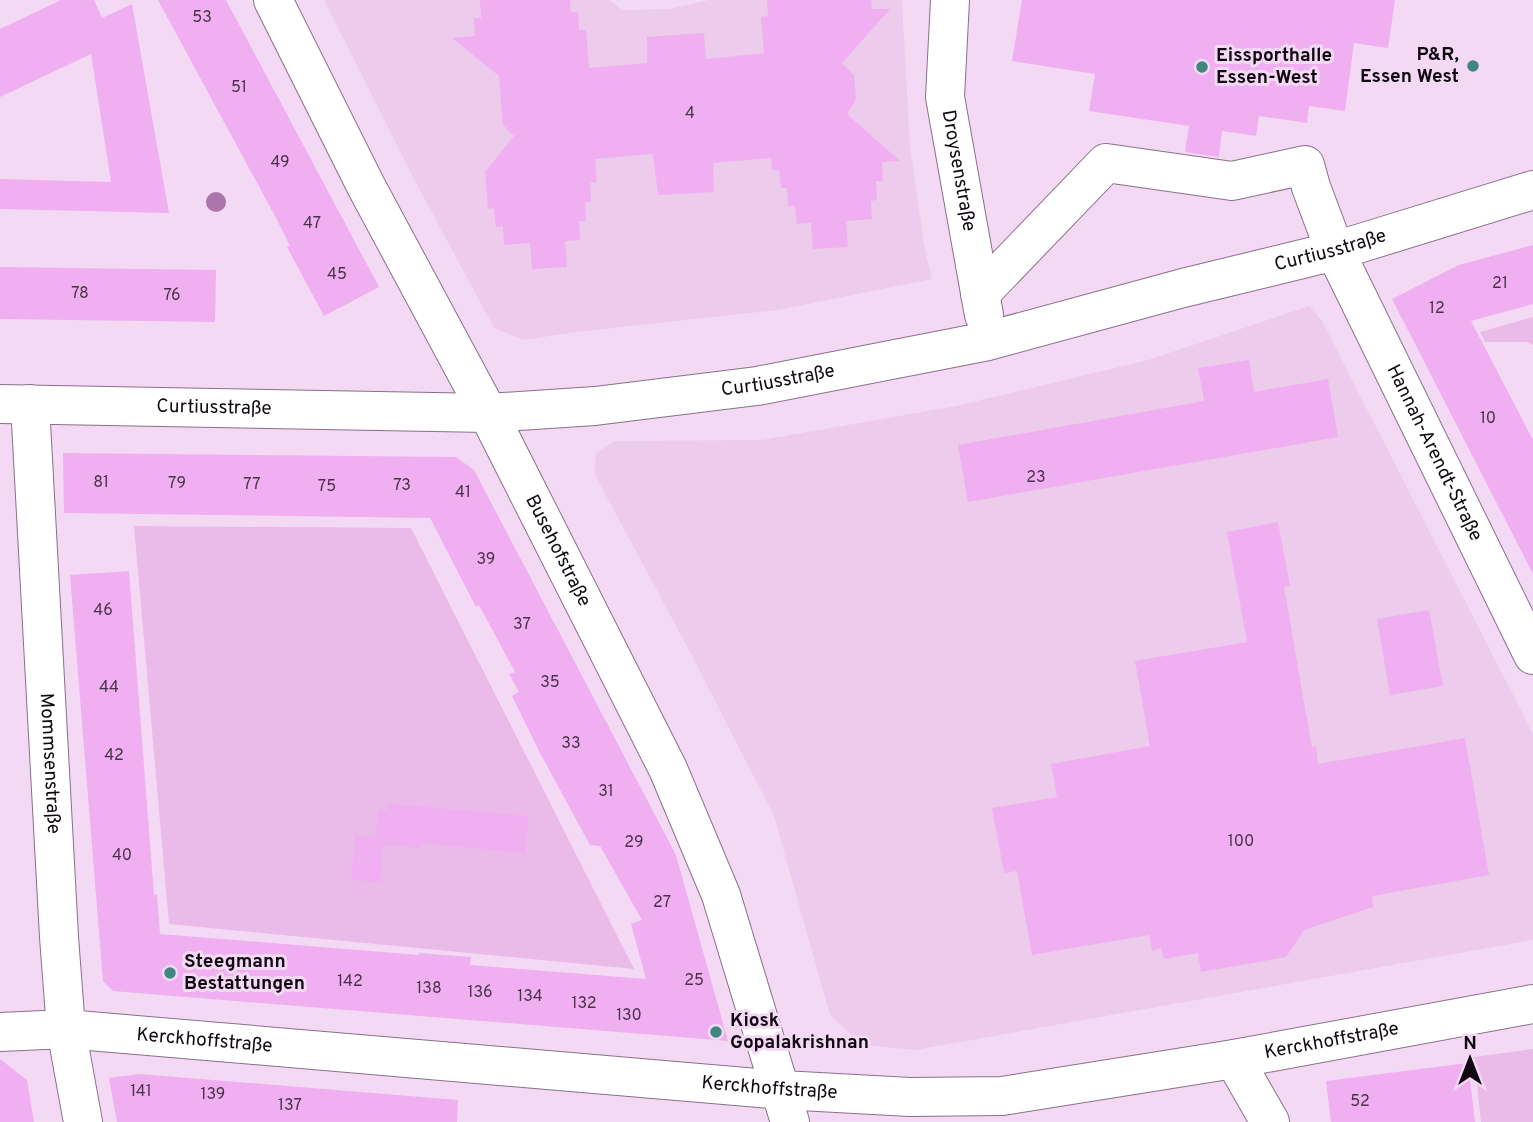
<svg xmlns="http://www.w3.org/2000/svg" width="1533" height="1122" viewBox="0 0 1533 1122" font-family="Overpass,sans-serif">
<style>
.built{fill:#edcbec}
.green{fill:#eabbe9}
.building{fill:#f0aff0}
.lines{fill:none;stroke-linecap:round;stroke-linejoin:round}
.minor-casing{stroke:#897089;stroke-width:40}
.minor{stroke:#fff;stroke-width:38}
.tree{fill:#ab76ac}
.poi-dot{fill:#408781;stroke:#f4d9f4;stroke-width:2.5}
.labels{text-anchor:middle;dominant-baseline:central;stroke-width:6;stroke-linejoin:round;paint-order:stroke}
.number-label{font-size:16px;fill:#493249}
.poi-label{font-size:19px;font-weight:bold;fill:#110911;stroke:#f4d9f4;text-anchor:start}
.street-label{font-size:19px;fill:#110911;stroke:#f4d9f4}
</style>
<rect width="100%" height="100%" fill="#f4d9f4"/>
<!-- built -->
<path class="built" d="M324,0H609L622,10L669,9L709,0H902L910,146L924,245L932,279L778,310L576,332L524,340L494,328L415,181Z
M1309,306L1322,321L1533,734V940L915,1050L862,1045L830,1015L774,816L690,652L594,473L596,453L614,441L762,440L956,406L1148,360Z"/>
<!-- green -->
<path class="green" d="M1533,317V345L1527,342H1485L1480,332Z
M134,526L411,528L634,969L169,924Z
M1533,1049V1122H1481L1474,1057Z"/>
<!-- building -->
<path class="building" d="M61,0H94L102,18L132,4L169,213L0,209V179L111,182L91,54L0,97V29Z
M158,0H226L379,287L324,316L287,247L290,246L275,216Z
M480,0H570L571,12H578L579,30H586L589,68L647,63V37L704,33L706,59L764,53L761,17L768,16L767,0H871L872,9H890L842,63L854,75L856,99L847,114L900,161L882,162L883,181H876L877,200L871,201L872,219L846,221L848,247L813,249L811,223L797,224L795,206H788L787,188H781L779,170H772L771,158L713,163L714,192L658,195L653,154L595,159L597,182L590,183L591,202H585L586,221H579L580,240L565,241L567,267L532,269L530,243L504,245L503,226L496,227L494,208L488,209L485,172L514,136L503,125L499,76L452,38L475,36L474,18H481Z
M1022,0H1395L1388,48L1354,43L1345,111L1309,106L1307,123L1259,116L1256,136L1222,131L1219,157L1185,152L1189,126L1089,111L1095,74L1012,61Z
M1533,245V304L1471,321L1533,440V574L1392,299L1459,265Z
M0,267L216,270L215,322L0,319Z
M1249,360L1254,392L1328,379L1338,437L968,502L958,445L1204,401L1198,368Z
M63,453L456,457L474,470L676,855L728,1041L113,991L103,981L70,575L129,571L154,895L157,894L160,934L419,955V953L471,957L470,965L646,979L631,924L642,920L600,846L590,845L539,751L512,696L519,692L509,674L515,672L479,605L476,607L430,518L64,513Z
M1278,522L1290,586L1284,587L1312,748L1316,746L1318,764L1465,738L1489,875L1372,896L1373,907L1304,930L1286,957L1201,972L1198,953L1164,959L1161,948L1152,951L1149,935L1032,955L1017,871L1004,873L992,808L1057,797L1051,764L1150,746L1135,661L1247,642L1227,532Z
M1429,610L1443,686L1390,695L1377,619Z
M389,804L529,816L525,853L420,843V848L383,845L380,882L351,880L355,835L375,837L378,810H388Z
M0,1059L27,1080L34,1122H0Z
M1468,1063L1475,1122H1331L1326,1081Z
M139,1074L458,1100L457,1122H117L109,1078Z"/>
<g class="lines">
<defs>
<g id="minor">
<path id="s1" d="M273,0L366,186L488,413L668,769L721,895L790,1122"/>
<path id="s2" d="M950,0L945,97L984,315"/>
<path id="s3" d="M980,294L1106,163L1232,181L1305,165L1311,187L1335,251L1533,655"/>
<path id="s4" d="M0,404L488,413L595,406L757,386L988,341L1183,288L1335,251L1533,190"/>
<path id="s5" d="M30,404L59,937L66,1029L83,1122"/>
<path id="s6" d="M0,1032L66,1029L782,1090L910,1097L1002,1096L1234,1059L1533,1004"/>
<path d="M1234,1059L1270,1122"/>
</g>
</defs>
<!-- minor casing -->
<use href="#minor" class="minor-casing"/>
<!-- minor -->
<use href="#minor" class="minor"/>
</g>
<!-- trees -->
<circle class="tree" cx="216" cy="202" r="10"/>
<!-- markers -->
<g class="poi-dot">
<circle cx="1473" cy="66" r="7"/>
<circle cx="1202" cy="67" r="7"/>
<circle cx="170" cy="973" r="7"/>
<circle cx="716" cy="1032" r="7"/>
</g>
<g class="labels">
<!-- number labels -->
<g class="number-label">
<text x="202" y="18">53</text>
<text x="239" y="88">51</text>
<text x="690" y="114">4</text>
<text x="280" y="163">49</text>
<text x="312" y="224">47</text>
<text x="337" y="275">45</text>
<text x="1500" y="284">21</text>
<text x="80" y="294">78</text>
<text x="172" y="296">76</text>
<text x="1437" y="309">12</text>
<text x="1488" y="419">10</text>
<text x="1036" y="478">23</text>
<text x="101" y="483">81</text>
<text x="177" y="484">79</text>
<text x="252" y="485">77</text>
<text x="402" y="486">73</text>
<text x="327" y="487">75</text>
<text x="463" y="493">41</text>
<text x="486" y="560">39</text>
<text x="103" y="611">46</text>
<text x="522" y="625">37</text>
<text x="550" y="683">35</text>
<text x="109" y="688">44</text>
<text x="571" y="744">33</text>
<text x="114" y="756">42</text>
<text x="606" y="792">31</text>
<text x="1241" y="842">100</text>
<text x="634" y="843">29</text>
<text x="122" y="856">40</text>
<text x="662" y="903">27</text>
<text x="694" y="981">25</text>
<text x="350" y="982">142</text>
<text x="429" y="989">138</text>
<text x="480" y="993">136</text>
<text x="530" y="997">134</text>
<text x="584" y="1004">132</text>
<text x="629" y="1016">130</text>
<text x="141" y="1092">141</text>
<text x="213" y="1095">139</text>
<text x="1360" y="1102">52</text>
<text x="290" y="1106">137</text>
</g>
<!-- poi labels -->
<g class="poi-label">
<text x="1459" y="55" text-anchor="end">P&amp;R,<tspan x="1459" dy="22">Essen West</tspan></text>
<text x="1216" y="56">Eissporthalle<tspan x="1216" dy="22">Essen-West</tspan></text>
<text x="184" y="962">Steegmann<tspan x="184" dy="22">Bestattungen</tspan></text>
<text x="730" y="1021">Kiosk<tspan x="730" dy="22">Gopalakrishnan</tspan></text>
</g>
<!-- street labels -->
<g class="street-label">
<text stroke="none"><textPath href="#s2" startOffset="172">Droysenstraße</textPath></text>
<text stroke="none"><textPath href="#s4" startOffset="1348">Curtiusstraße</textPath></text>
<text stroke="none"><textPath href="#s4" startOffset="780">Curtiusstraße</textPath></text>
<text stroke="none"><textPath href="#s4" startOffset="214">Curtiusstraße</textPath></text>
<text stroke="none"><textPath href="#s3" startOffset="700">Hannah-Arendt-Straße</textPath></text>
<text stroke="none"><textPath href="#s1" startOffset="620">Busehofstraße</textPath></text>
<text stroke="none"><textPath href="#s5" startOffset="360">Mommsenstraße</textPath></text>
<text stroke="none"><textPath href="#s6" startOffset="205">Kerckhoffstraße</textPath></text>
<text stroke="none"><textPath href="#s6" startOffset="1339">Kerckhoffstraße</textPath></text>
<text stroke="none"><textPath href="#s6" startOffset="772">Kerckhoffstraße</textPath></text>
</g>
</g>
<!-- north arrow -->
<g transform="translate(1470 1059)" stroke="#f4d9f4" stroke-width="5" paint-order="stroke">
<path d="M0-5L12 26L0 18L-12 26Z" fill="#110911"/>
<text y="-10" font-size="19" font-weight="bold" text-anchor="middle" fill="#110911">N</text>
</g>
</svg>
